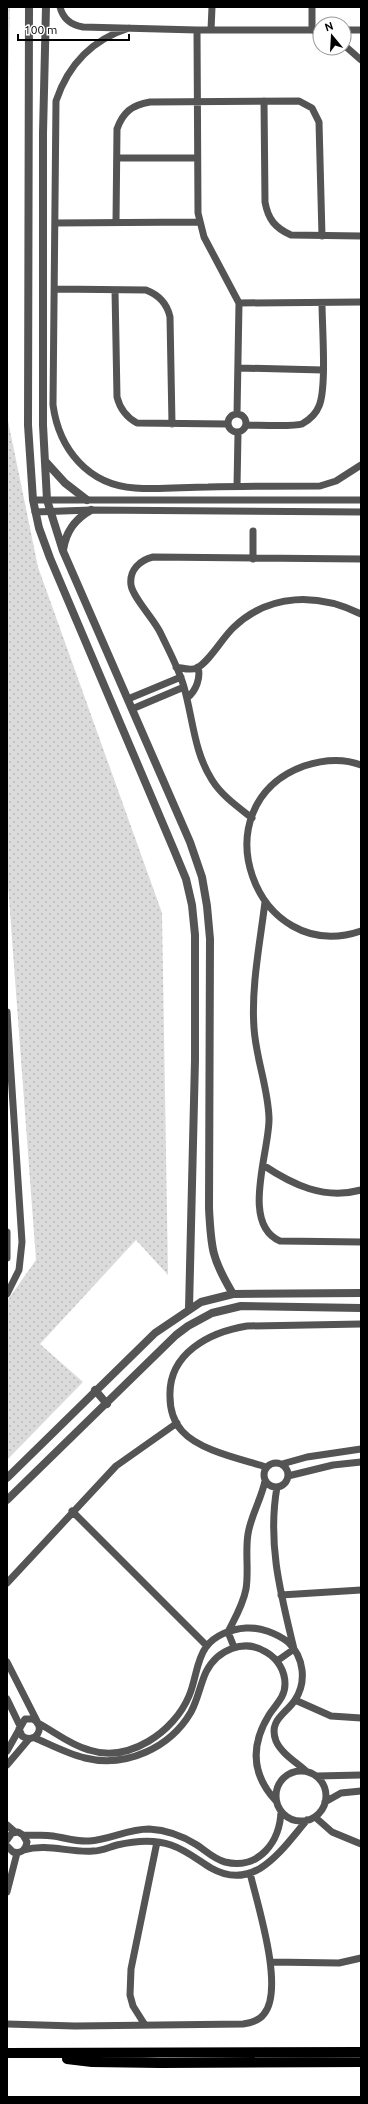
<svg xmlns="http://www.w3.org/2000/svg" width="368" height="2104" viewBox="0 0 368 2104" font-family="Ubuntu,sans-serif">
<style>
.grass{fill:url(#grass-dots)}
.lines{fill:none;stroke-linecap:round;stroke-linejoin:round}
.minor{stroke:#545454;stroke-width:7}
.tertiary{stroke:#545454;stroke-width:8}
.primary{stroke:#000;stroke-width:10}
</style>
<defs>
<pattern id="grass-dots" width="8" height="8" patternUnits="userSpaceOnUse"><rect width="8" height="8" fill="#dbdbdb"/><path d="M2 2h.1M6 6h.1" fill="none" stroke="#bababa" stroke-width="1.8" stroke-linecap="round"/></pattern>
</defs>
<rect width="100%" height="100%" fill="#fff"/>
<!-- grass -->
<path class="grass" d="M7,7H10L7,122Z
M7,416L38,567L162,913L168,1275L136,1240L40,1344L83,1382L7,1460V1301L36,1260L7,872Z"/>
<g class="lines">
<!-- minor -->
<path class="minor" d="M60,7C63,19 71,25 83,27L197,30H320
M312,7V30L316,31
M129,28C91,40 68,65 56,101L53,405C59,449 88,485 135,488C159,490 184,487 208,487C245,486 283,486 320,486L336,481L361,465
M197,30L198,213L204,237L239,303L237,414
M211,30L212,7
M344,30H361
M344,45L361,60
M264,101L265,202C268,219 275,228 291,235L361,236
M117,158H197
M116,222L117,129C123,112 132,105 150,102L299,101L312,108L319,122L322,236
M55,223L199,222
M55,289L146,290C159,295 167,303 170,317L172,424
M115,290L117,397C120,409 126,417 137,423L228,424
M239,303L361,302
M239,368L323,370
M228 423a9 9 0 1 1 18 0a9 9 0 1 1-18 0Z
M247,425C258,425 293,427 302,424C309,420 316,414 319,406C327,388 322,326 322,303
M237,486L238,433
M33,500H361
M35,512L91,510L361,512
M253,559V531
M176,667C183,668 190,671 197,668C210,661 222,638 234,627C270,593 318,593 361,614
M187,698C196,691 201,678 198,667
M128,699L181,677
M132,709L184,687
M361,765C343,758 322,760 304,766C197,805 255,967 361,931
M252,818C238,807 222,796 212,780C194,752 193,719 184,687C179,669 169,651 161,634C155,620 133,598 131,585C129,570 140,560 153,557L361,559
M265,902C260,943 251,987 254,1028C256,1059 268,1087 269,1118C270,1150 240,1224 280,1241L361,1242
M7,1012L22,1242L19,1270L7,1294
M263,1165C293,1185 324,1200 361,1190
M7,1232V1258
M264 1475a12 12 0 1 1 24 0a12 12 0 1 1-24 0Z
M282,1464L307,1457L361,1449
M266,1467C241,1459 200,1451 182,1431C174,1422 170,1409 170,1397C168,1353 210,1332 247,1326L361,1324
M288,1476L333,1465L361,1462
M277,1487C267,1544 281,1595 294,1649L277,1661
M72,1511L207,1646
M7,1583L116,1466L177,1423
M281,1595L361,1590
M234,1647L228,1632C235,1618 243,1605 246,1589C249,1571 245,1552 248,1534C251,1515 261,1500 265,1481
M7,1662L37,1721
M7,1699L20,1726
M295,1700L331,1716L361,1718
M38,1723C55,1732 70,1745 89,1750C129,1763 174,1732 189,1696C196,1680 196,1661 206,1647C215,1635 231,1629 246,1628C260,1627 276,1633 288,1642C304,1657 307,1682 295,1700C286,1714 268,1720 276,1741C281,1753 296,1762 306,1771
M35,1738C51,1745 68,1754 85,1758C126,1768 170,1748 191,1712C198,1699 200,1685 206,1672C217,1650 244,1638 266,1652C278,1659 285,1671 285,1684C285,1698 275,1705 269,1715C250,1746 252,1775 276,1801
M7,1751L25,1719H33C47,1727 35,1745 22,1736L19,1729
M7,1765L29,1739
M276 1796a25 25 0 1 1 50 0a25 25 0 1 1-50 0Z
M317,1776L361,1775
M325,1802L341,1793L361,1791
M315,1817L332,1832L361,1844
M7,1825L15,1832
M23,1835C33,1835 43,1835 53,1836C66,1838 77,1842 89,1841C109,1840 128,1829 149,1829C166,1830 183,1836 197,1845C206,1851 214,1859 225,1862C260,1870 280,1841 281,1811
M7,1840L12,1833L18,1832L23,1835L27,1842C26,1850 21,1854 13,1852L7,1846
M24,1850C47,1843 70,1853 93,1851C102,1851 109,1847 117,1845C134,1841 154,1839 171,1845C186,1850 198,1860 211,1868C255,1893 282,1849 307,1820
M7,1892L17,1853
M271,1962L339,1963L361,1958
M7,2024L75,2026L243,2024C251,2023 259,2021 264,2014C285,1989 257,1903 250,1873
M145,2025L133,2006L130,1995L131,1969L157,1842"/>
<!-- tertiary -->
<path class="tertiary" d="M29,7L28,425L33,500L39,528L50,558L174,850L186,879L192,905L195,935V1060L189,1309
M46,7L43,133V425L47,500L63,551L190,842L202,877L207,906L210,939L209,1208C211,1249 212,1259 233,1294
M45,461L65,483L87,500
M63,550C66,531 75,519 91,510
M95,1390L107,1404
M7,1478L155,1333L201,1302L233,1294L361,1293
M7,1500L176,1335L188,1326L212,1313L241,1306L361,1308"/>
<!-- primary -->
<path class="primary" d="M7,2053L361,2052
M67,2059L92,2062L160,2063L361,2062"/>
</g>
<!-- border -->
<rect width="368" height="2104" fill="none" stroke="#000000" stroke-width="16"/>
<!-- north arrow -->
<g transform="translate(332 36) rotate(342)"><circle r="19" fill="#ffffff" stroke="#999999"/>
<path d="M0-3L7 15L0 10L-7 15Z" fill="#000000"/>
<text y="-6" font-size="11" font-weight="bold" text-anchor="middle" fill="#000000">N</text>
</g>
<!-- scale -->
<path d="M18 34v6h111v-6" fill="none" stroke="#000000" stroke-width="2"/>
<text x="24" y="34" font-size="12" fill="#000000" stroke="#ffffff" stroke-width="3" paint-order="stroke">100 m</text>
</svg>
